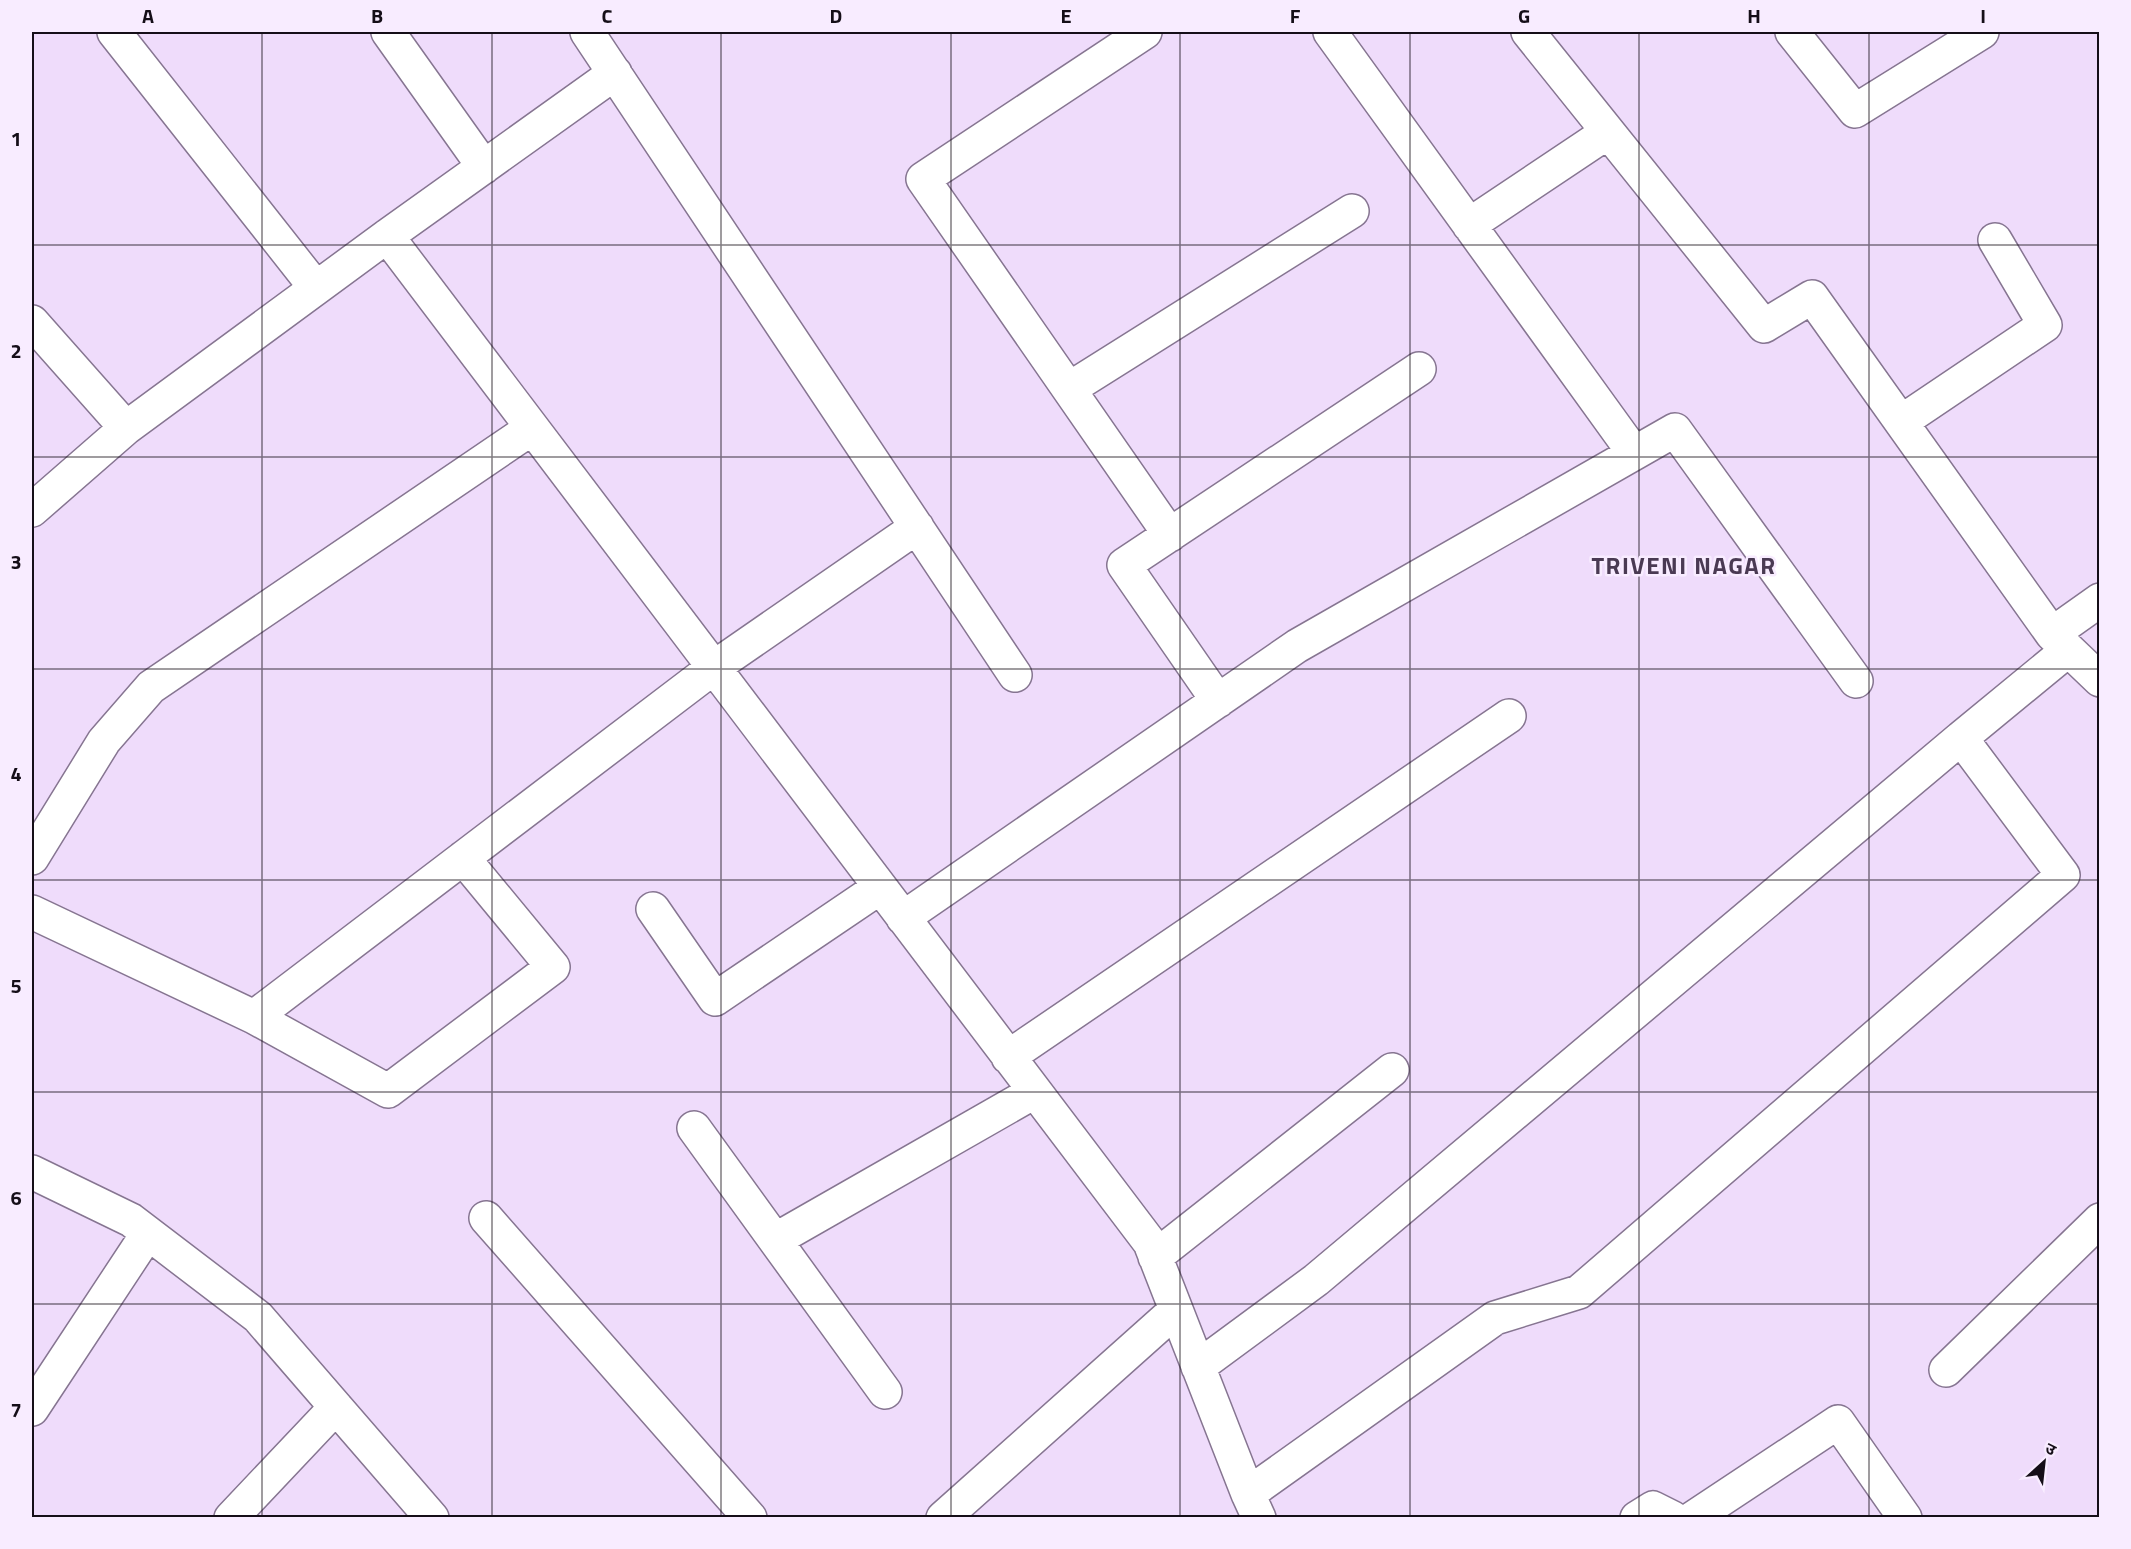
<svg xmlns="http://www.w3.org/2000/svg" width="2131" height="1549" viewBox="0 0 2131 1549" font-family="'Titillium Web','Noto Sans Devanagari',sans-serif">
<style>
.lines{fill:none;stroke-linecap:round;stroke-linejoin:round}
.minor-casing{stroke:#867591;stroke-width:36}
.minor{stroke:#fff;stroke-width:33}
.grid{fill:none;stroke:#150e18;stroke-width:1.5;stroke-opacity:0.55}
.labels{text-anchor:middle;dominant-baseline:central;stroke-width:5;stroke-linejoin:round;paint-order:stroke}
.district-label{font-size:24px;font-weight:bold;letter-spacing:1.5px;fill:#4a3a53;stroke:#f8ecff}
.neatline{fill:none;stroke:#150e18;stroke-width:2}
.grid-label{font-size:20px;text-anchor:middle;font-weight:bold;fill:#150e18}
</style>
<rect width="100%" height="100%" fill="#efdcfb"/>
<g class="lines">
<defs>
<path id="minor" d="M114,32L316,288
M388,32L484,167
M587,32L1015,675
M1145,32L923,179L1170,535
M1330,32L1634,453
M1528,32L1764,326L1812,297L2052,634L2100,680
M1792,32L1855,111L1982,32
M1469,225L1608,132
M387,236L1150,1243L1248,1494L1259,1518
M32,322L126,428
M1069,389L1352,211
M1901,422L2045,325L1995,240
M32,510L126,428L387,236L615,73
M2052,634L2100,600
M1218,701L1124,565L1419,369
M32,858L104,741L151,687L532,428
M653,909L715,999L879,888
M32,912L254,1017L388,1091L553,967L463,858
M903,918L1297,646L1675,430L1856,681
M254,1017L713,668L917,527
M1008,1057L1509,716
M694,1128L885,1392
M32,1172L131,1220L258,1317L432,1518
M486,1218L750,1518
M775,1240L1034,1092
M1155,1257L1392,1070
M1198,1367L1316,1280L1961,738
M1946,1370L2100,1220
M32,1409L148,1233
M1248,1494L1495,1318L1579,1292L2063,875L1961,738L2068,650
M231,1518L336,1407
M943,1518L1176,1310
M1637,1518L1653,1508L1673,1518
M1693,1518L1838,1422L1905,1518"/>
</defs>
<!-- minor casing -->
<use href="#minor" class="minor-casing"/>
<!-- minor -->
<use href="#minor" class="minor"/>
</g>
<!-- grid -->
<path class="grid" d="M262,32V1518M492,32V1518M721,32V1518M951,32V1518M1180,32V1518M1410,32V1518M1639,32V1518M1869,32V1518M32,245H2100M32,457H2100M32,669H2100M32,880H2100M32,1092H2100M32,1304H2100"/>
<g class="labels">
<!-- district labels -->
<g class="district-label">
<text x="1684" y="565">TRIVENI NAGAR</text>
</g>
</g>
<!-- border -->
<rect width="2131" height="1549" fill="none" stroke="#f8ecff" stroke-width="66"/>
<!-- north arrow -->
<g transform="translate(2044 1462) rotate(27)" stroke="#f8ecff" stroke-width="4.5" paint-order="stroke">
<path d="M0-4.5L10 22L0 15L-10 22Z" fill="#150e18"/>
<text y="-9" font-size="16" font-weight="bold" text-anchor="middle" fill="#150e18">उ</text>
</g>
<rect x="33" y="33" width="2065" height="1483" class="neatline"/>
<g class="grid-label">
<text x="148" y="23">A</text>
<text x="377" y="23">B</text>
<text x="607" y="23">C</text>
<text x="836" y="23">D</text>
<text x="1066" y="23">E</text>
<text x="1295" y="23">F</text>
<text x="1524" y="23">G</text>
<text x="1754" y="23">H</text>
<text x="1983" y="23">I</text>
<text x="16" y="146">1</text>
<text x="16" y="358">2</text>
<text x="16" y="569">3</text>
<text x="16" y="781">4</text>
<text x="16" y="993">5</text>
<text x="16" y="1205">6</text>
<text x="16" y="1417">7</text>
</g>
</svg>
